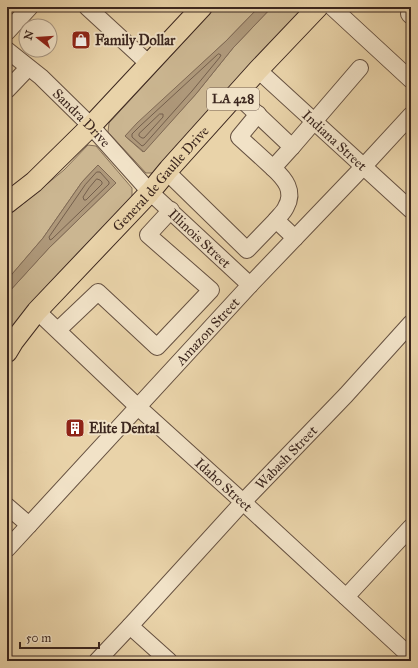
<svg xmlns="http://www.w3.org/2000/svg" width="418" height="668" viewBox="0 0 418 668" font-family="'IM FELL Great Primer',serif">
<style>
.green{fill:#cbb691;stroke:#836e58}
.water{fill:#ae987a;stroke:#806a55}
.lines{fill:none;stroke-linecap:round;stroke-linejoin:round}
.shore{stroke:#745f4c;stroke-width:1}
.minor-casing{stroke:#665141;stroke-width:18}
.major-casing{stroke:#3b261e;stroke-width:22}
.minor{stroke:#f1e2c7;stroke-width:16}
.major{stroke:#e9d3a9;stroke-width:20}
.labels{text-anchor:middle;dominant-baseline:central;stroke-width:4;stroke-linejoin:round;paint-order:stroke}
.shield{fill:#f1e2c7;stroke:#725e51;stroke-width:1}
.shield-label{font-size:13px;font-weight:bold;fill:#3b261e}
.poi-label{font-size:14px;font-weight:bold;fill:#3b261e;stroke:#f1e2c7;text-anchor:start}
.street-label{font-size:14px;fill:#3b261e;stroke:#f1e2c7}
</style>
<rect width="100%" height="100%" fill="#e9d3a9"/>
<filter id="stains"><feTurbulence type="fractalNoise" baseFrequency=".005" numOctaves="4"/><feColorMatrix values="0 0 0 0 .2 0 0 0 0 .09 0 0 0 0 .02 0 0 0 .5 -.17"/></filter>
<radialGradient id="worn" r=".72"><stop offset=".6" stop-color="#630" stop-opacity="0"/><stop offset="1" stop-color="#630" stop-opacity=".3"/></radialGradient>
<!-- green -->
<path class="green" d="M216,7H259L226,41L125,136L143,152L196,94L233,48L272,7H308L153,173H146L108,132L109,123Z
M88,145L96,146L132,188V196L7,338V294L49,248L116,183L98,165L82,182L43,238L7,280V217L64,170Z"/>
<!-- water -->
<path class="water" d="M259,7H272L233,48L196,94L144,152L125,136L137,123L226,41Z
M98,165L116,183L49,248L7,294V280L43,238L82,182Z"/>
<g class="lines">
<!-- shore -->
<path class="shore" d="M219,54L221,55L220,57L192,91L144,145L142,146L132,137V134L140,126L217,55Z
M160,114H163V117L144,138H142L139,136V134Z
M97,172H100L109,182V184L52,239L50,240L49,237L85,185Z
M97,179L100,180L102,182V184L86,200H84L83,197L89,188Z"/>
<defs>
<g id="minor">
<path d="M87,7L149,64"/>
<path d="M332,7L411,80"/>
<path d="M409,14L411,16"/>
<path d="M7,32L30,7"/>
<path id="s1" d="M7,50L41,77L91,126L150,192L250,285"/>
<path id="s2" d="M258,70L411,210"/>
<path d="M7,90L28,68"/>
<path d="M237,95L292,147L360,68"/>
<path d="M258,114L239,137L273,168"/>
<path d="M292,147L273,168C285,179 295,191 286,207C284,212 279,216 276,220L295,238"/>
<path d="M167,172L247,250L276,220"/>
<path id="s3" d="M37,311L138,407L243,502L411,657"/>
<path d="M58,330L98,292L157,347L211,290L148,235L171,210"/>
<path d="M7,506L29,525"/>
<path id="s4" d="M7,549L250,285L364,166L411,115"/>
<path d="M346,597L411,527"/>
<path d="M130,626L169,661"/>
<path id="s5" d="M97,661L130,626L243,502L346,395L411,323"/>
</g>
<g id="major">
<path d="M7,203L34,182L91,126L202,7"/>
<path id="s6" d="M7,352L13,342L37,311L150,192L169,169L258,70L318,7"/>
</g>
</defs>
<!-- minor casing -->
<use href="#minor" class="minor-casing"/>
<!-- major casing -->
<use href="#major" class="major-casing"/>
<!-- minor -->
<use href="#minor" class="minor"/>
<!-- major -->
<use href="#major" class="major"/>
</g>
<!-- icons -->
<defs>
<symbol id="shop-square" viewBox="-11 -11 22 22"><rect x="-9" y="-9" width="18" height="18" rx="4" fill="#8f2418" stroke="#f1e2c7"/><path d="M-5-2.5h2.3a2.7 3.5 0 0 1 5.4 0H5L5.5 6h-11ZM-1.5-2.5h3a1.5 2.3 0 0 0-3 0Z" fill="#fff"/></symbol>
<symbol id="building-square" viewBox="-11 -11 22 22"><rect x="-9" y="-9" width="18" height="18" rx="4" fill="#8f2418" stroke="#f1e2c7"/><path d="M-4-6H4V6H1V3H-1V6H-4ZM-2.5-4.3h1.7v1.8h-1.7ZM.8-4.3h1.7v1.8H.8ZM-2.5-1h1.7V.8h-1.7ZM.8-1h1.7V.8H.8Z" fill="#fff"/></symbol>
</defs>
<g fill-rule="evenodd">
<use href="#shop-square" x="70" y="29" width="22" height="22"/>
<use href="#building-square" x="64" y="417" width="22" height="22"/>
</g>
<g class="labels">
<!-- shield labels -->
<rect class="shield" x="207" y="88" width="52" height="22" rx="3"/>
<g class="shield-label">
<text x="233" y="99">LA 428</text>
</g>
<!-- poi labels -->
<g class="poi-label">
<text x="95" y="40">Family Dollar</text>
<text x="89" y="428">Elite Dental</text>
</g>
<!-- street labels -->
<g class="street-label">
<text stroke="none"><textPath href="#s1" startOffset="101">Sandra Drive</textPath></text>
<text stroke="none"><textPath href="#s2" startOffset="104">Indiana Street</textPath></text>
<text stroke="none"><textPath href="#s6" startOffset="232">General de Gaulle Drive</textPath></text>
<text stroke="none"><textPath href="#s1" startOffset="270">Illinois Street</textPath></text>
<text stroke="none"><textPath href="#s4" startOffset="296">Amazon Street</textPath></text>
<text stroke="none"><textPath href="#s5" startOffset="278">Wabash Street</textPath></text>
<text stroke="none"><textPath href="#s3" startOffset="255">Idaho Street</textPath></text>
</g>
</g>
<!-- margin -->
<rect width="418" height="668" fill="none" stroke="#e9d3a9" stroke-width="24"/>
<rect x="8" y="8" width="402" height="652" fill="none" stroke="#3b261e" stroke-width="2"/>
<rect x="12" y="12" width="394" height="644" fill="none" stroke="#3b261e"/>
<!-- north arrow -->
<g transform="translate(38 38) rotate(287)"><circle r="19" fill="#f1e2c7" stroke="#a89783"/>
<path d="M0-3L7 15L0 10L-7 15Z" fill="#8f2418"/>
<text y="-6" font-size="11" font-weight="bold" text-anchor="middle" fill="#3b261e">N</text>
</g>
<!-- scale -->
<path d="M20 642v6h79v-6" fill="none" stroke="#3b261e" stroke-width="2"/>
<text x="26" y="642" font-size="12" fill="#3b261e" stroke="#f1e2c7" stroke-width="3" paint-order="stroke">50 m</text>
<rect width="100%" height="100%" filter="url(#stains)"/>
<rect width="100%" height="100%" fill="url(#worn)"/>
</svg>
